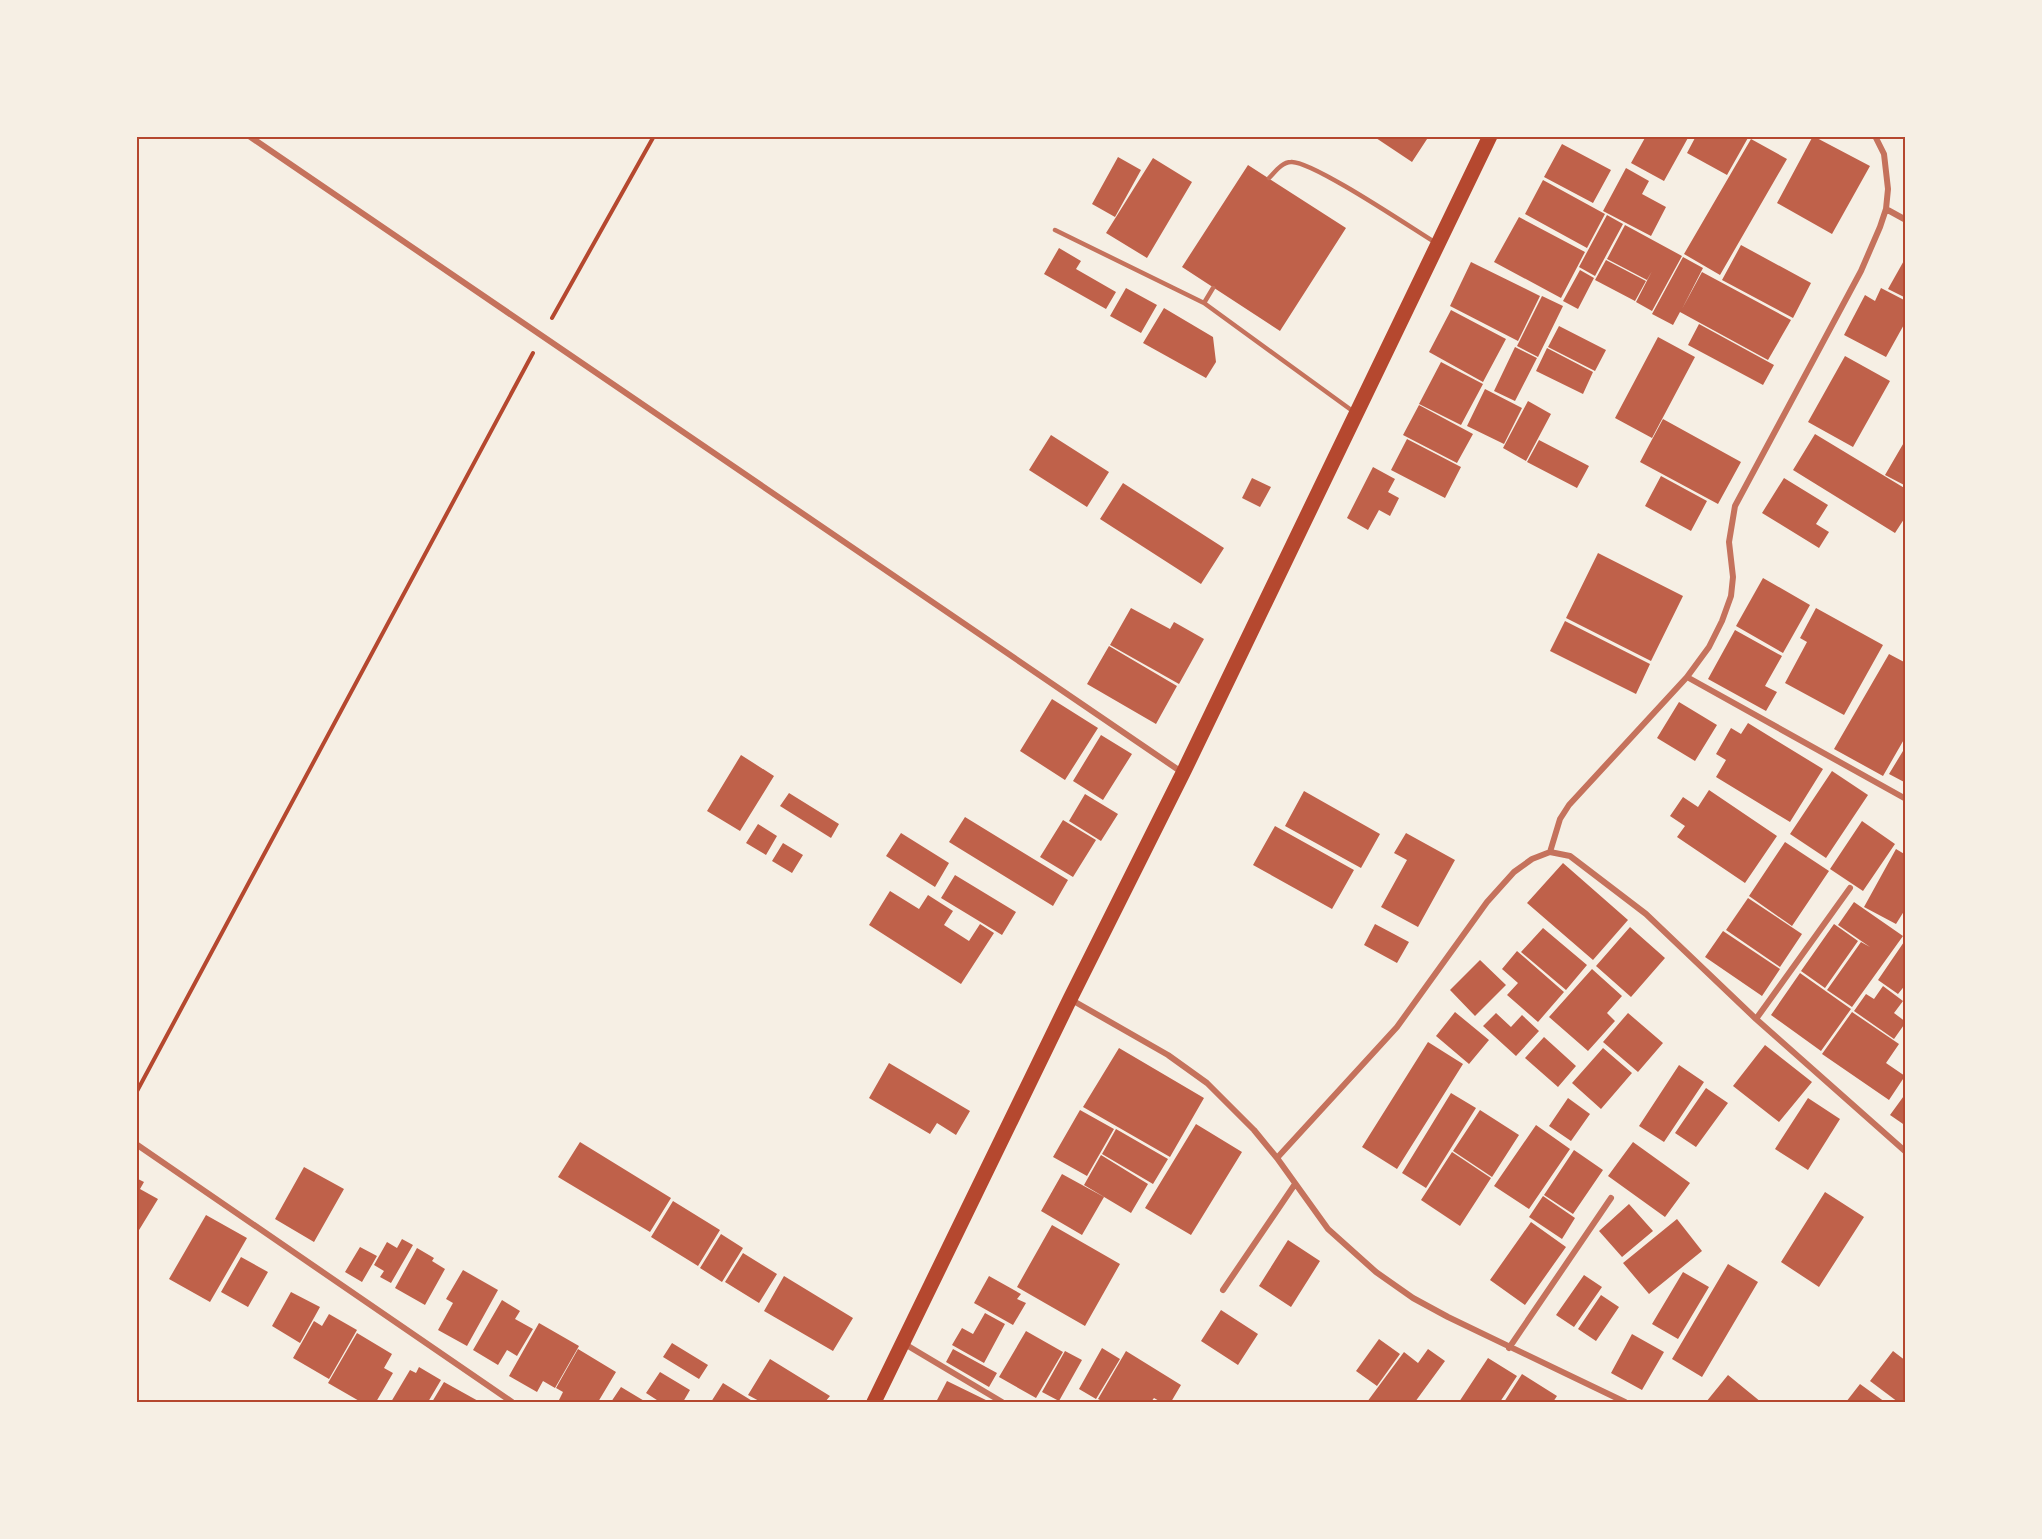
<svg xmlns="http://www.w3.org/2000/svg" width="2042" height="1539" viewBox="0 0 2042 1539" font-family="'Alegreya Sans',sans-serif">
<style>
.building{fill:#bf614a}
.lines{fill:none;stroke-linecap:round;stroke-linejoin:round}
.path{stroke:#b5482f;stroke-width:4}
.service{stroke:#c5725c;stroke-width:4.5}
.minor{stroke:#c5725c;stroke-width:6}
.primary{stroke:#b5482f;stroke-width:15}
.neatline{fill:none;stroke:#b5482f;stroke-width:2}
</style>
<rect width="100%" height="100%" fill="#f6efe4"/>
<!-- building -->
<path class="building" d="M1373,136H1429L1412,162Z
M1646,136H1689L1664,181L1631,163Z
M1696,136H1749L1727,175L1687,153Z
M1813,136L1870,166L1832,234L1777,203Z
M1751,139L1787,159L1720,275L1684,254Z
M1562,144L1611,170L1593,203L1544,177Z
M1118,157L1141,170L1115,217L1092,204Z
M1153,158L1192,182L1147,258L1106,233Z
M1248,165L1346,228L1280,331L1182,267Z
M1626,168L1649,181L1642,194L1666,207L1651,236L1603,211Z
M1543,180L1605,214L1587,248L1525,214Z
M1607,215L1623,224L1595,276L1579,267Z
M1519,217L1585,252L1561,298L1494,262Z
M1625,225L1682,256L1652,311L1636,302L1652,271L1647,280L1607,259Z
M1741,245L1811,283L1793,318L1722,280Z
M1059,248L1081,261L1076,269L1116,292L1106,309L1044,274Z
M1683,257L1703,268L1682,309L1702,272L1791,320L1768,360L1680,312L1673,325L1652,314Z
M1906,257V298L1888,289Z
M1606,260L1646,281L1635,301L1595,280Z
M1471,262L1540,296L1518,341L1450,306Z
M1580,270L1594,278L1578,309L1563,301Z
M1126,288L1157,305L1141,333L1110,316Z
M1881,288L1906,301V321L1886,357L1844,335L1865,295L1875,301Z
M1542,296L1563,306L1538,357L1517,346Z
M1164,308L1213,337L1216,362L1206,378L1143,343Z
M1451,310L1506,339L1483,382L1429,352Z
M1699,324L1774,365L1763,385L1688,345Z
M1559,326L1606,350L1595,371L1548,347Z
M1658,337L1695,357L1652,438L1615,418Z
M1515,347L1537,358L1515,401L1494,391Z
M1547,348L1593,372L1583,394L1536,371Z
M1845,356L1890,381L1853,447L1808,422Z
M1441,362L1483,384L1461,425L1419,404Z
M1485,389L1522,408L1504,444L1467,426Z
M1528,401L1551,414L1526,461L1503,448Z
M1419,405L1473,434L1457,463L1403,435Z
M1663,419L1741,462L1718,504L1640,462Z
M1815,434L1906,489V516L1895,533L1793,470Z
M1051,435L1109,472L1087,507L1029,470Z
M1407,439L1461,467L1445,498L1391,470Z
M1906,439V486L1885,475Z
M1539,440L1589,466L1577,488L1527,462Z
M1373,467L1395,479L1388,492L1399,498L1390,516L1379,510L1368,530L1347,518Z
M1661,476L1707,501L1691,531L1645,506Z
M1252,478L1271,487L1260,507L1242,498Z
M1784,478L1828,505L1816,524L1829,532L1819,548L1762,513Z
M1123,483L1224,548L1201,584L1100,519Z
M1598,553L1683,596L1651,661L1566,618Z
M1763,578L1810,605L1783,653L1736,626Z
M1131,608L1170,629L1174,622L1204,639L1179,684L1110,645Z
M1816,608L1883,645L1844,715L1785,683L1807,642L1800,638Z
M1565,621L1650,664L1636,694L1550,651Z
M1735,630L1782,656L1765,686L1777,692L1766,711L1708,679Z
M1109,646L1177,686L1156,724L1087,684Z
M1889,654L1906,663V736L1883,776L1834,749Z
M1052,699L1098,728L1065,780L1020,751Z
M1679,702L1717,725L1695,761L1657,738Z
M1748,723L1823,769L1790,822L1716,777L1726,760L1716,754L1731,728L1741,734Z
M1101,735L1132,754L1103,800L1073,781Z
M1906,746V783L1889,774Z
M741,755L774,776L740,831L707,811Z
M1832,771L1868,795L1826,858L1790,834Z
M1709,790L1777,836L1745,883L1677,837L1685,826L1670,816L1683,797L1698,807Z
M1304,791L1380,834L1361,868L1285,826Z
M789,793L839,824L831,838L780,806Z
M1085,794L1118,814L1101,841L1069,821Z
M965,817L1068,880L1053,906L949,842Z
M1063,820L1096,840L1073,877L1040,857Z
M1862,821L1895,844L1863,891L1830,869Z
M758,824L777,836L766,855L746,843Z
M1275,826L1354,870L1332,909L1253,865Z
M901,833L949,863L935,887L886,856Z
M1406,833L1455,860L1418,927L1381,907L1407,860L1394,853Z
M1785,842L1829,871L1792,926L1749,896Z
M783,843L803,855L792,873L772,861Z
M1896,849L1906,855V908L1896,924L1864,907Z
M1563,863L1628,920L1593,960L1527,903Z
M955,875L1016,912L1002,935L941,898Z
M890,891L919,909L928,895L953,911L944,925L969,941L980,924L994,933L961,984L869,925Z
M1748,898L1802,934L1780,967L1726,930Z
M1854,902L1903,936L1852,1007L1827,990L1861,942L1870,947L1838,925Z
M1375,924L1409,942L1397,963L1364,945Z
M1834,924L1858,941L1825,988L1801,971Z
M1630,927L1665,958L1631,997L1596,966Z
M1543,928L1587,965L1566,990L1521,952Z
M1723,931L1780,969L1762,996L1705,957Z
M1906,939V984L1898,994L1878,980Z
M1517,951L1564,992L1538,1022L1507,995L1518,983L1502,969Z
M1480,960L1506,985L1475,1016L1450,990Z
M1592,969L1622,996L1607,1013L1615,1021L1588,1051L1549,1017Z
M1800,973L1851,1009L1821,1051L1771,1015Z
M1883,986L1903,1001L1894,1013L1906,1022L1894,1039L1854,1011L1866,994L1874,999Z
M1455,1012L1489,1040L1469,1064L1436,1036Z
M1852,1012L1899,1044L1886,1063L1905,1076L1889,1100L1822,1054Z
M1496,1013L1511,1027L1522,1015L1539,1031L1516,1056L1483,1026Z
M1628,1013L1663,1043L1638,1072L1603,1042Z
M1544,1037L1576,1066L1558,1087L1525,1058Z
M1428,1042L1463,1064L1397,1169L1362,1147Z
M1765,1045L1812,1082L1779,1122L1733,1086Z
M1119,1048L1204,1098L1170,1157L1083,1107Z
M1603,1048L1632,1073L1601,1109L1572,1083Z
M889,1063L970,1111L956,1135L937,1123L930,1134L869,1098Z
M1679,1065L1704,1082L1664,1142L1639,1126Z
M1706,1088L1728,1103L1696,1147L1675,1133Z
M1451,1093L1476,1108L1426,1188L1402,1173Z
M1906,1093V1126L1890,1115Z
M1568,1098L1590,1114L1571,1141L1549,1126Z
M1808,1098L1840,1119L1808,1170L1775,1149Z
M1080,1110L1114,1129L1087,1176L1053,1157Z
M1480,1110L1519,1135L1492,1177L1453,1151Z
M1196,1124L1242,1152L1191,1235L1145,1208Z
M1536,1125L1570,1149L1529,1209L1494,1186Z
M1116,1129L1168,1159L1153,1184L1102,1154Z
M580,1142L671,1198L650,1232L558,1177Z
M1633,1142L1690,1183L1665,1217L1608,1176Z
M1574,1150L1603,1170L1573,1214L1544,1195Z
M1452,1152L1491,1178L1460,1226L1421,1200Z
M1101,1155L1148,1184L1131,1213L1084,1185Z
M304,1167L344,1189L314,1242L275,1219Z
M1062,1174L1104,1197L1082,1235L1041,1211Z
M136,1178L144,1182L140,1189L158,1199L136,1235Z
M1825,1192L1864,1217L1819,1287L1781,1262Z
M1543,1196L1575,1218L1562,1239L1529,1217Z
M673,1201L720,1230L698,1266L651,1237Z
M1629,1204L1653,1231L1622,1257L1599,1231Z
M206,1215L247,1238L210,1302L169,1279Z
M1677,1219L1702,1251L1649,1294L1623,1263Z
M1531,1222L1566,1247L1525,1305L1490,1280Z
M1052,1225L1120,1264L1085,1326L1017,1287Z
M721,1234L743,1248L722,1282L700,1268Z
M402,1239L413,1245L391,1283L380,1277L384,1271L374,1265L387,1242L397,1248Z
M1288,1240L1320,1261L1291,1307L1259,1286Z
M360,1247L377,1256L362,1282L345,1272Z
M417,1248L434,1258L432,1261L445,1269L425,1305L395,1288Z
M743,1253L777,1274L759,1303L725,1282Z
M241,1257L268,1272L248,1307L221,1292Z
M1728,1264L1758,1282L1702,1377L1672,1359Z
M463,1270L498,1290L467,1346L438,1330L453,1303L446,1299Z
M1683,1272L1709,1287L1678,1339L1652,1324Z
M1584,1275L1602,1287L1574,1327L1556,1315Z
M784,1276L853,1318L833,1351L764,1311Z
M989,1276L1021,1294L1017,1299L1026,1303L1013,1325L974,1303Z
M291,1292L320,1307L300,1343L272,1326Z
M1601,1295L1619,1307L1596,1341L1578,1329Z
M502,1300L520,1311L515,1319L533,1329L517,1356L507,1350L498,1365L473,1350Z
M1221,1310L1258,1334L1238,1365L1201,1341Z
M985,1313L1005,1324L984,1363L952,1345L962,1328L973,1334Z
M329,1314L357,1330L329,1379L293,1358L314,1321L322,1326Z
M539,1323L579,1346L555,1388L543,1381L537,1392L509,1376Z
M1026,1331L1063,1352L1036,1398L999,1377Z
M357,1333L392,1354L384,1368L393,1373L376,1402H361L328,1383Z
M1632,1334L1664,1352L1642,1390L1611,1373Z
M1379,1339L1400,1354L1377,1386L1356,1371Z
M672,1343L708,1365L699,1379L663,1357Z
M1102,1348L1120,1359L1096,1399L1079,1389Z
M578,1349L616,1372L598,1402H563L559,1400L563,1392L556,1388Z
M953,1349L997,1373L989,1387L946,1362Z
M1428,1349L1445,1361L1415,1402H1367L1404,1352L1418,1363Z
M1065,1351L1082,1360L1059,1401L1042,1392Z
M1126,1351L1181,1385L1171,1402H1161L1154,1398L1151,1402H1104L1098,1399Z
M1893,1351L1906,1361V1400L1904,1402H1898L1870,1381Z
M1488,1358L1517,1376L1500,1402H1459Z
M770,1359L830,1396L825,1402H761L748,1395Z
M419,1367L441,1380L428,1402H391L410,1370L416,1373Z
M660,1372L690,1390L683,1402H660L646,1393Z
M1522,1374L1557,1396L1553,1402H1504Z
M1728,1375L1761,1402H1706Z
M947,1381L990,1402H936Z
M444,1382L480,1402H432Z
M723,1383L754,1402H711Z
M1860,1384L1885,1402H1846Z
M621,1387L646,1402H611Z"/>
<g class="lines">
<!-- path -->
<path class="path" d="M552,318L654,136
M136,1093L533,353"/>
<!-- service -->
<path class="service" d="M1269,178C1275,172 1282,162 1291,162C1311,160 1413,229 1436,243
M1055,230L1204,303L1354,412
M1204,303L1213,288"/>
<!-- minor -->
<path class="minor" d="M249,136C559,349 872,559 1183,773
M1886,209L1906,220
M1687,677L1906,799
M1550,852L1560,819L1569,805L1687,677L1709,647L1722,621L1731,596L1733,577L1729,542L1735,506L1861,271L1880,227L1886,209L1888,189L1884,154L1875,136
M1070,999L1168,1055L1207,1083L1254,1130L1277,1158L1328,1229L1376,1272L1413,1298L1448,1317L1625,1402
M1756,1019L1850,888
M136,1144L512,1402
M1277,1158L1397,1027L1487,902L1514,872L1532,859L1550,852L1570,856L1646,914L1756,1019L1906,1152
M1223,1290L1295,1184
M903,1343L1002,1402
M1509,1348L1611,1198"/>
<!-- primary -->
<path class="primary" d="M874,1402L1070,999L1183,773L1490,136"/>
</g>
<!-- border -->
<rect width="2042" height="1539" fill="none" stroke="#f6efe4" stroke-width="276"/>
<rect x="138" y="138" width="1766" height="1263" class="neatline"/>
</svg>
